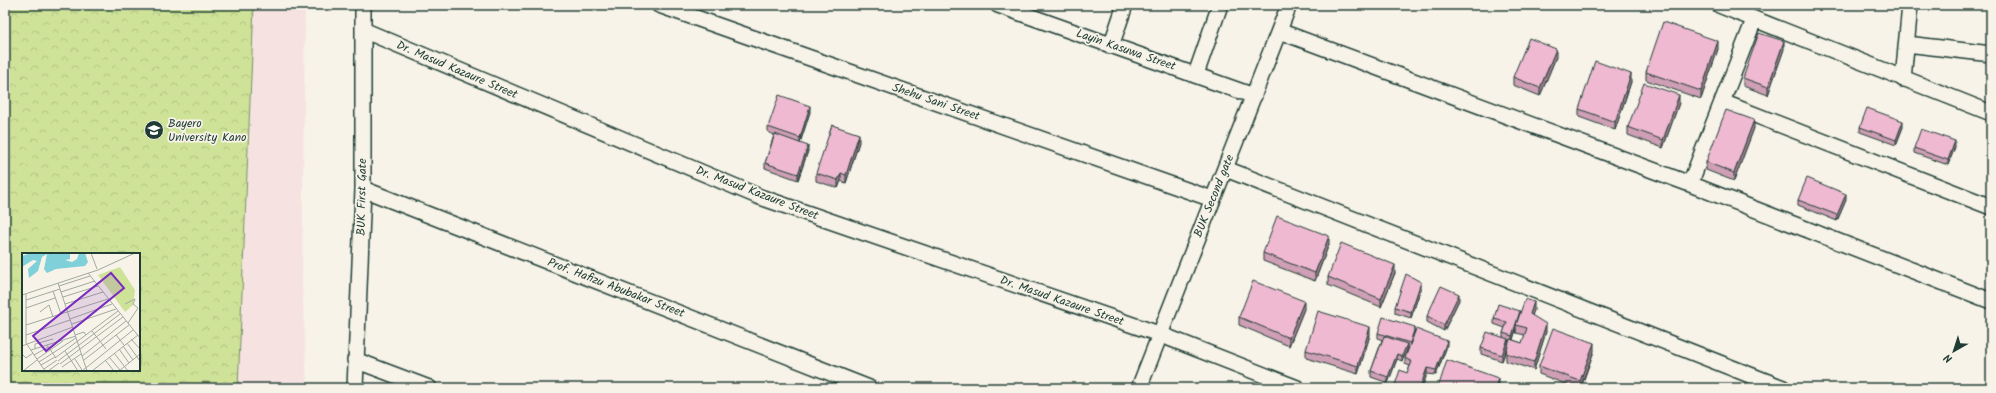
<svg xmlns="http://www.w3.org/2000/svg" width="1996" height="393" viewBox="0 0 1996 393" font-family="Kalam,sans-serif">
<style>
.built{fill:#f5e2e1;fill-rule:evenodd}
.forest{fill:url(#forest-crowns);stroke:#779066;fill-rule:evenodd}
.lines{fill:none;stroke-linecap:round;stroke-linejoin:round}
.minor-casing{stroke:#1f3d34;stroke-width:18}
.minor{stroke:#f7f3e8;stroke-width:15}
.wall{fill:#ce9fb5;stroke:#1f3d34;fill-rule:evenodd}
.shaded-wall{fill:#a78293;stroke:#1f3d34}
.building{fill:#efb9d2;stroke:#1f3d34}
.labels{text-anchor:middle;dominant-baseline:central;stroke-width:3.5;stroke-linejoin:round;paint-order:stroke}
.street-label{font-size:12px;fill:#1f3d34;stroke:#f7f3e8}
.poi-label{font-size:12px;fill:#1f3d34;stroke:#f7f3e8;text-anchor:start}
.inset-road{fill:none;stroke:#a1aaa0;stroke-width:1}
.view{fill:#7b2cbf;fill-opacity:0.15;stroke:#7b2cbf;stroke-width:2}
.inset-edge{fill:none;stroke:#1f3d34;stroke-width:2}
</style>
<defs>
<pattern id="forest-crowns" width="20" height="18" patternUnits="userSpaceOnUse"><rect width="20" height="18" fill="#cfe398"/><path d="M2 6a3 3 0 1 1 6 0M12 15a3 3 0 1 1 6 0" fill="none" stroke="#b1c484"/></pattern>
</defs>
<rect width="100%" height="100%" fill="#f7f3e8"/>
<filter id="ink" filterUnits="userSpaceOnUse"><feTurbulence type="fractalNoise" baseFrequency=".025" numOctaves="2"/><feDisplacementMap in="SourceGraphic" scale="8" xChannelSelector="R" yChannelSelector="G"/><feConvolveMatrix kernelMatrix="1 2 1 2 8 2 1 2 1" color-interpolation-filters="sRGB"/></filter>
<g filter="url(#ink)">
<!-- built -->
<path class="built" d="M5,5H305L302,281L307,388H5ZM23,254H139V370H23Z"/>
<!-- forest -->
<path class="forest" d="M5,5H254L238,388H5ZM23,254H139V370H23Z"/>
<g class="lines">
<defs>
<path id="minor" d="M659,5L1212,199
M998,5L1254,96
M1719,5L1991,113
M363,30L760,197L1159,334L1297,388
M1279,31L1690,184L1991,301
M1907,44L1991,54
M1111,46L1125,5
M1196,74L1220,5
M1903,79L1910,5
M1722,102L1991,207
M1226,169L1783,388
M1690,184L1754,20
M363,189L869,388
M355,360L429,388
M355,388L363,189V5
M1139,388L1289,5"/>
</defs>
<!-- minor casing -->
<use href="#minor" class="minor-casing"/>
<!-- minor -->
<use href="#minor" class="minor"/>
</g>
<!-- wall -->
<path class="wall" d="M1718,49L1701,99L1646,80V72Z
M1784,49L1768,95L1743,86V78Z
M1556,57L1540,96L1513,85V77Z
M1631,82L1615,130L1579,117V109Z
M1679,103L1663,148L1628,135V127Z
M810,112L800,143L808,151L798,180L765,168V163L774,135L768,132V127Z
M1860,127H1903L1896,145L1860,132Z
M1754,128L1734,181L1706,170V162Z
M859,142L846,183L841,181L838,188L816,181V173Z
M1955,147L1948,165L1914,153V148Z
M1798,200H1846L1837,221L1798,205Z
M1329,244L1315,281L1263,261V253Z
M1395,273L1381,307L1328,285V277Z
M1421,288L1411,318L1395,313V307Z
M1459,300L1444,331L1427,322V316Z
M1304,309L1289,346L1239,325V317Z
M1534,310L1532,315L1546,332L1534,370L1506,361V353L1510,341H1508V345L1502,361L1481,354V348L1503,338V333L1505,328L1494,324V319ZM1516,329V333L1525,335L1522,343L1513,340Z
M1378,333H1414L1447,346L1436,375L1427,374L1422,388H1395V385L1407,373L1410,366L1405,364V358L1409,348H1407V350L1402,361L1397,359L1388,383L1371,377V371L1382,340L1378,338Z
M1370,335L1358,374L1306,358V350Z
M1594,351L1581,388H1576L1539,374V366Z"/>
<!-- shaded-wall -->
<path class="shaded-wall" d="M1718,41V49L1701,99V91Z
M1784,41V49L1768,95V87Z
M1556,49V57L1540,96V88Z
M1631,74V82L1615,130V122Z
M1679,95V103L1663,148V140Z
M810,106V112L800,143V138Z
M1754,120V128L1734,181V173Z
M1903,121V127L1896,145V140Z
M859,134V142L846,183V175Z
M1955,141V147L1948,165V160Z
M808,146V151L798,180V174Z
M841,173V181L838,188V180Z
M1846,194V200L1837,221V215Z
M1329,236V244L1315,281V273Z
M1395,265V273L1381,307V299Z
M1421,282V288L1411,318V312Z
M1459,294V300L1444,331V325Z
M1304,301V309L1289,346V338Z
M1534,302V310L1530,322V314Z
M1520,311V316L1516,325V329L1512,342V336Z
M1546,324V332L1534,370V362Z
M1370,327V335L1358,374V366Z
M1415,327V332L1410,348V343Z
M1508,339V345L1502,361V355Z
M1447,341V346L1436,375V370Z
M1594,343V351L1580,388V381Z
M1407,344V350L1402,361V356Z
M1397,354V359L1388,383V377Z
M1427,368V374L1422,388H1420Z
M1498,378V388H1495Z"/>
<!-- building -->
<path class="building" d="M1663,22L1718,41L1701,91L1646,72Z
M1759,33L1784,41L1768,87L1743,78Z
M1529,38L1556,49L1540,88L1513,77Z
M1595,61L1631,74L1615,122L1579,109Z
M1644,83L1679,95L1663,140L1628,127Z
M779,95L810,106L800,138L768,127Z
M1867,108L1903,121L1896,140L1860,127Z
M1726,110L1754,120L1734,173L1706,162Z
M832,125L859,134L846,175L841,173L838,180L816,173Z
M1921,129L1955,141L1948,160L1914,148Z
M775,134L808,146L798,174L765,163Z
M1807,178L1846,194L1837,215L1798,200Z
M1277,216L1329,236L1315,273L1263,253Z
M1341,243L1395,265L1381,299L1328,277Z
M1406,274L1421,282L1411,312L1395,307Z
M1253,281L1304,301L1289,338L1239,317Z
M1441,286L1459,294L1444,325L1427,316Z
M1525,299L1534,302L1530,314L1546,324L1534,362L1506,353L1510,339L1522,343L1527,328L1516,325Z
M1498,304L1520,311L1512,336L1503,333L1507,322L1494,319Z
M1318,311L1370,327L1358,366L1306,350Z
M1383,317L1415,327L1410,343L1378,333Z
M1553,328L1594,343L1580,381L1539,366Z
M1416,329L1447,341L1436,370L1427,368L1420,388H1402L1395,385L1400,370L1407,373L1412,362L1405,358Z
M1487,332L1508,339L1502,355L1481,348Z
M1384,336L1407,344L1402,356L1397,354L1388,377L1371,371Z
M1447,360L1498,378L1495,388H1438Z"/>
</g>
<!-- icons -->
<defs>
<symbol id="university-disc" viewBox="-11 -11 22 22"><circle r="9.5" fill="#1f3d34" stroke="#f7f3e8"/><path d="M0-5L7-2L0 1L-7-2ZM-4 1L0 2.5L4 1V4Q0 6-4 4Z" fill="#fff"/></symbol>
</defs>
<g fill-rule="evenodd">
<use href="#university-disc" x="143" y="119" width="22" height="22"/>
</g>
<g class="labels">
<!-- street labels -->
<g class="street-label">
<text transform="translate(1126 50) rotate(19)">Layin Kasuwa Street</text>
<text transform="translate(457 70) rotate(23)">Dr. Masud Kazaure Street</text>
<text transform="translate(936 102) rotate(19)">Shehu Sani Street</text>
<text transform="translate(757 193) rotate(21)">Dr. Masud Kazaure Street</text>
<text transform="translate(1214 196) rotate(-68)">BUK Second gate</text>
<text transform="translate(362 197) rotate(-89)">BUK First Gate</text>
<text transform="translate(616 288) rotate(21)">Prof. Hafizu Abubakar Street</text>
<text transform="translate(1062 301) rotate(19)">Dr. Masud Kazaure Street</text>
</g>
<!-- poi labels -->
<g class="poi-label">
<text x="168" y="123">Bayero<tspan x="168" dy="14">University Kano</tspan></text>
</g>
</g>
<!-- overview -->
<g transform="translate(22 253)">
<rect width="118" height="118" fill="#f7f3e8"/>
<path d="M98,14L113,37L111,52L103,59L76,22Z" fill="#cfe398"/>
<path d="M9,0H48V6L43,7L50,9L55,6L57,0H63L66,9L63,13L34,16L25,20L22,16L25,1L20,4L16,18L7,25L6,16L15,8L11,7L0,14V3Z" fill="#7fd0d9"/>
<path class="inset-road" d="M69,0L75,16M66,20L118,85M36,30L65,118M37,33L68,23M31,38L39,61M39,39L73,28M4,41V90L23,118M0,42L76,17L113,0M41,44L76,33M4,47L38,36M43,51L81,39M103,51L113,46L111,51L116,55L106,70M4,55L33,45M18,59L27,52L31,64M48,66L90,51M50,71L94,56M4,72L86,46M70,78L84,96M4,82L48,67M53,82L62,79L64,82M94,82L102,92M109,86L118,96M105,90L118,108M25,92L34,105M0,93L51,74M101,93L111,107M13,96V91L31,86M97,96L107,110M9,97L54,83M43,98L56,118M92,100L106,118M0,101L4,105L11,100M12,102L26,94M60,103L104,68M87,104L98,117M33,105L96,58M15,106L41,88M53,106L60,117M62,107L107,72M83,107L92,118M36,108L98,61M17,109L54,85M38,111L101,64M19,112L33,104M40,114L59,101M22,116L35,107M1,118L15,107M26,118L37,110M60,118L111,77M70,118L116,82M97,118L118,101"/>
<path class="view" d="M89,20L102,35L24,98L11,83Z"/>
<rect width="118" height="118" class="inset-edge"/>
</g>
<!-- margin -->
<rect width="1996" height="393" fill="none" stroke="#f7f3e8" stroke-width="20"/>
<rect x="10" y="10" width="1976" height="373" fill="none" stroke="#1f3d34" stroke-width="1.5" filter="url(#ink)"/>
<!-- north arrow -->
<g transform="translate(1954 351) rotate(219)" stroke="#f7f3e8" stroke-width="3" paint-order="stroke">
<path d="M0-3L7 15L0 10L-7 15Z" fill="#1f3d34"/>
<text y="-6" font-size="11" font-weight="bold" text-anchor="middle" fill="#1f3d34">N</text>
</g>
</svg>
